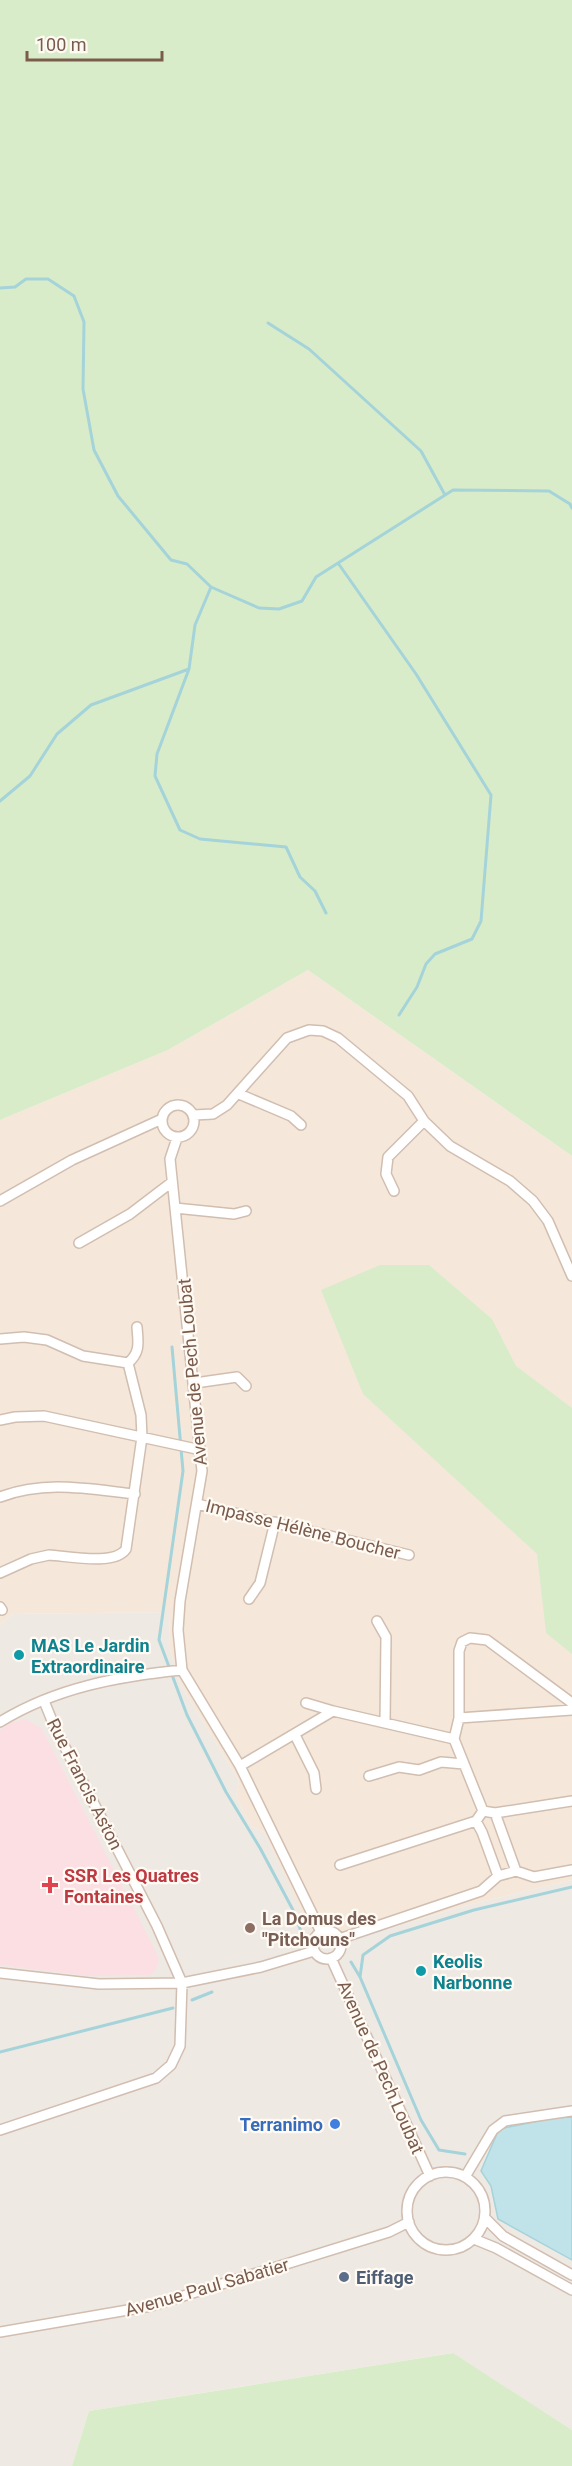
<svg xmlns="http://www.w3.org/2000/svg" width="572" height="2466" viewBox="0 0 572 2466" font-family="Roboto,sans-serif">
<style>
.residential{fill:#f5e8da}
.industrial{fill:#efe9e4}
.medical{fill:#fbdfe3}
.green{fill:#d8ecc9}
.water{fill:#bfe3e8;stroke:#a5d3da;stroke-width:1.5}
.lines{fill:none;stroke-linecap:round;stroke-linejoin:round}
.stream{stroke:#a5d3da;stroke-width:3}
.minor-casing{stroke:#d1beb0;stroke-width:12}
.minor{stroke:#fff;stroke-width:9}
.culture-dot{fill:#0f9aa8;stroke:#fffaf3;stroke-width:2}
.health-dot{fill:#e0444e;stroke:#fffaf3;stroke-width:2}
.education-dot{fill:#8d6e63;stroke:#fffaf3;stroke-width:2}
.shop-dot{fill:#3f7fe0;stroke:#fffaf3;stroke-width:2}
.service-dot{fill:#5c6f8a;stroke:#fffaf3;stroke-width:2}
.labels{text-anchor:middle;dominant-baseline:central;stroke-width:4.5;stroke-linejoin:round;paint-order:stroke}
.street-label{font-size:18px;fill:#7a5c4d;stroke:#fffaf3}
.culture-label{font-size:18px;font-weight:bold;fill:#0d838f;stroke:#fffaf3;text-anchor:start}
.health-label{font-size:18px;font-weight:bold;fill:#be3a42;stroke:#fffaf3;text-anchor:start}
.education-label{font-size:18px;font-weight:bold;fill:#785e54;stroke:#fffaf3;text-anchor:start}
.shop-label{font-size:18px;font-weight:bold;fill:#366cbe;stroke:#fffaf3;text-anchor:end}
.service-label{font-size:18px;font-weight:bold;fill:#4e5e75;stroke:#fffaf3;text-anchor:start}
</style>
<rect width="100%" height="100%" fill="#fdf6ec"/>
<!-- residential -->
<path class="residential" d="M308,970L572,1156V1880L464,1906L346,1941L309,1930L264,1832L251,1826L236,1797L239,1781L181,1686L170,1650L169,1612L13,1614L0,1625V1120L168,1050Z"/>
<!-- industrial -->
<path class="industrial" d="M169,1612L170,1650L181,1686L239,1781L236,1797L251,1826L264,1832L310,1930L346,1941L464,1906L572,1880V2430L452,2353L89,2411L72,2466H0V1625L13,1614Z"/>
<!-- medical -->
<path class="medical" d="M25,1719L42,1729L157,1954L159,1961L155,1971L149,1975L89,1976L0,1965V1730L11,1723Z"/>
<!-- green -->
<path class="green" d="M0,0H572V1156L308,970L168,1050L0,1120Z
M380,1265H429L492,1319L516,1366L572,1408V1654L546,1633L537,1554L363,1394L321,1290Z
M453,2353L572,2430V2466H72L89,2411Z"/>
<!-- water -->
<path class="water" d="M572,2117V2260L498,2219L491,2186L481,2171L499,2129L553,2118Z"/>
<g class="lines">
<!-- stream -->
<path class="stream" d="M0,288L15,287L26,279H48L74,296L84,322L83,389L94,450L118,496L171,560L187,564L211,587L259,608L279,609L302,601L316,577L453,490L549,491L570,504L572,508
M268,323L309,349L421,451L445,495
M338,563L416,674L491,795L481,921L472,939L435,954L426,964L417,987L399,1015
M189,669L157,754L155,776L180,830L200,839L286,847L300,877L315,891L326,913
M0,801L30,776L57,734L91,705L189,669L195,625L211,587
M172,1347L183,1471L159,1640L187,1715L226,1792L260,1848L293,1910L302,1934
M351,1962L360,1977L421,2120L439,2150L465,2154
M360,1977L363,1955L390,1936L474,1910L572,1887
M192,2000L212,1992
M0,2052L173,2008"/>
<defs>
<path id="minor" d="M239,1094L291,1116L301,1125
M162 1121a16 16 0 1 1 32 0a16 16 0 1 1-32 0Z
M194,1115L213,1114L227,1105L287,1038L309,1030L323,1031L338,1038L408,1096L424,1121L450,1146L510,1181L533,1201L548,1221L572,1276
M177,1138L170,1159L202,1471L180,1601L178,1630L182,1670L240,1766L321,1932
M394,1191L386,1174L388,1157L424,1121
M0,1201L72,1160L162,1119
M175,1208L234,1214L246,1211
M79,1243L130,1214L172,1182
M0,1339L24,1337L47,1340L83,1356L128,1363C141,1352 138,1342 137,1327
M195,1383L237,1377L246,1386
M0,1420L15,1417L44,1416L201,1450
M0,1497C46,1480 88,1489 135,1494
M197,1504L409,1555
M0,1573L31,1559L49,1555C68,1556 115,1566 126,1549L142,1437L141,1415L128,1363
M249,1599L260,1583L275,1522
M0,1607L2,1610
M377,1621L386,1637L385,1723
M306,1703L333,1711
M459,1718L572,1710
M0,1722C55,1688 119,1676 182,1670
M295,1735L314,1773L316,1789
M454,1739L459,1718V1651L462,1642L470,1638L487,1640L572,1703
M454,1739L483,1811
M240,1766L333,1711L454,1739
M369,1776L399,1767L419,1770L441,1762L464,1764
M495,1813L572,1801
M340,1865L476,1821
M498,1876L482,1832L476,1821L483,1811L495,1813L516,1871
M313 1945a14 14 0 1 1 28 0a14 14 0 1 1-28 0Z
M339,1939L481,1891L498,1876L516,1871L534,1877L572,1870
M331,1958L430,2176
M0,1973L99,1984L182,1983L261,1967L314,1951
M0,2130L156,2078L171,2065L180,2046L182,1983L157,1926L55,1728L44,1701
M407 2211a39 39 0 1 1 78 0a39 39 0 1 1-78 0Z
M465,2177L493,2130L505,2121L572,2111
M485,2218L503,2236L572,2275
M474,2239L496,2248L572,2290
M0,2332L151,2306L389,2232L409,2222"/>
</defs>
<!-- minor casing -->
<use href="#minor" class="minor-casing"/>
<!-- minor -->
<use href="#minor" class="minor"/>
</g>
<!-- markers -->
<g class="culture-dot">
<circle cx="19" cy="1655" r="6"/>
<circle cx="421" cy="1971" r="6"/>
</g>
<path class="health-dot" d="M47 1876h6v6h6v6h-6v6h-6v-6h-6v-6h6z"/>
<circle class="education-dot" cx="250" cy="1928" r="6"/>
<circle class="shop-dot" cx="335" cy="2124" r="6"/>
<circle class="service-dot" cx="344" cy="2277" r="6"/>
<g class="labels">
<!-- street labels -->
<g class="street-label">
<text transform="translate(192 1372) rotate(-95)">Avenue de Pech Loubat</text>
<text transform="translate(303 1529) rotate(14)">Impasse Hélène Boucher</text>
<text transform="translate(85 1784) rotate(63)">Rue Francis Aston</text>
<text transform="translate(381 2067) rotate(66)">Avenue de Pech Loubat</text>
<text transform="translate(207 2287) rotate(-16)">Avenue Paul Sabatier</text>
</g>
<!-- culture labels -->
<g class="culture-label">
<text x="31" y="1645">MAS Le Jardin<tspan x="31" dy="21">Extraordinaire</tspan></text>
<text x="433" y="1961">Keolis<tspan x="433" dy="21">Narbonne</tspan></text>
</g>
<!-- health labels -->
<g class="health-label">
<text x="64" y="1875">SSR Les Quatres<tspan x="64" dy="21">Fontaines</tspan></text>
</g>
<!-- education labels -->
<g class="education-label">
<text x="262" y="1918">La Domus des<tspan x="262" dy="21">"Pitchouns"</tspan></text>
</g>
<!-- shop labels -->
<g class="shop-label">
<text x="323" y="2124">Terranimo</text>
</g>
<!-- service labels -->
<g class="service-label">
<text x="356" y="2277">Eiffage</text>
</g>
</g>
<!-- scale -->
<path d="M27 51v9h135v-9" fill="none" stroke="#7a5c4d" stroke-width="3"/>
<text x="36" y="51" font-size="18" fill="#7a5c4d" stroke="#fffaf3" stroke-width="4.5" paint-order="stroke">100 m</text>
</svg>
